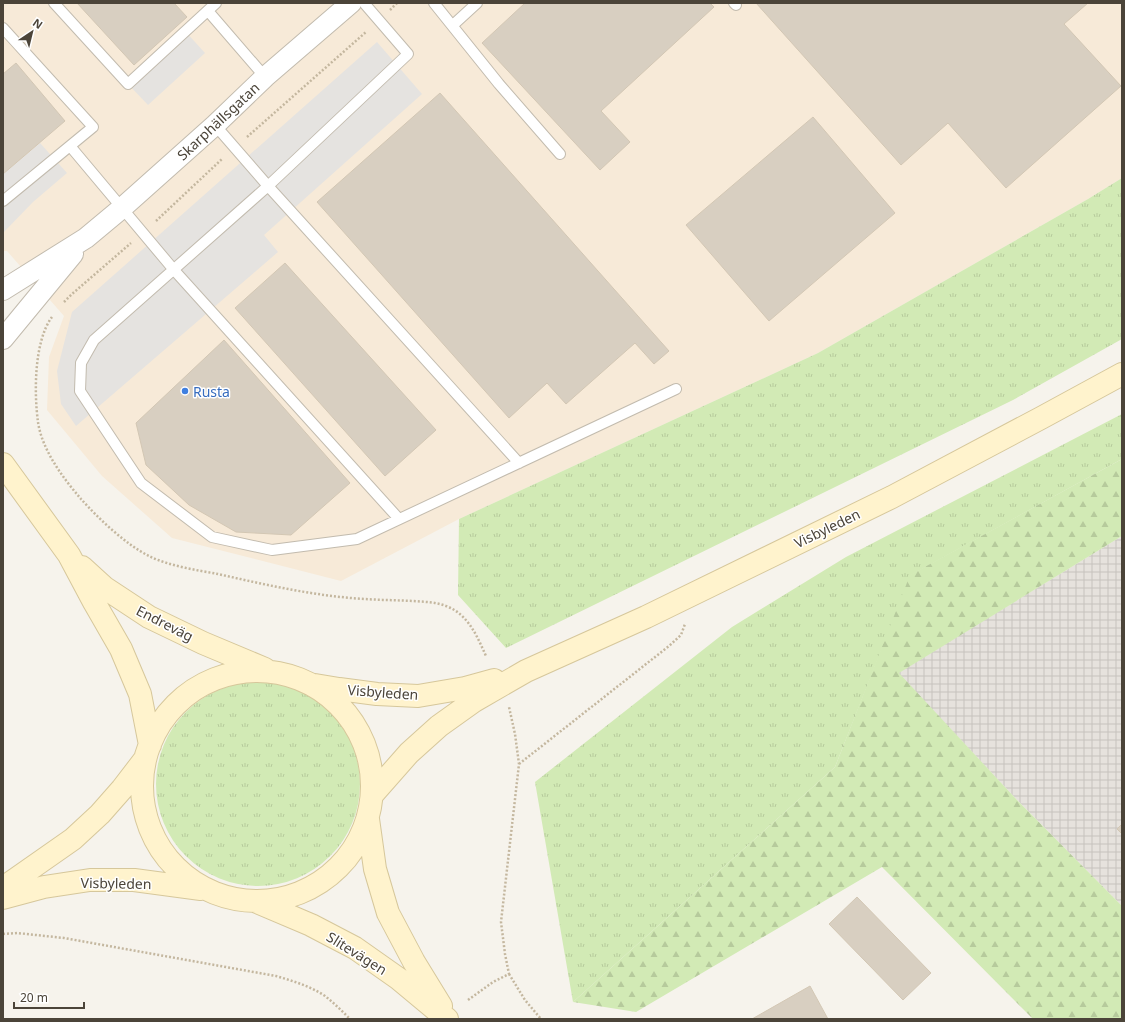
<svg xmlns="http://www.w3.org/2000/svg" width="1125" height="1022" viewBox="0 0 1125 1022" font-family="'Noto Sans',sans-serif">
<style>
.commercial{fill:#f7ead8}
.industrial{fill:url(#industrial-grid)}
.grass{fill:url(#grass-tufts)}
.forest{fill:url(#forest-firs)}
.parking{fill:#e5e3e0}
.building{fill:#d8cfc1;stroke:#d3c7b4}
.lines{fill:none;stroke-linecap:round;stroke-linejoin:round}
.service-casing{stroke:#c2bbae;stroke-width:12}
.minor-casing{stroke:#c2bbae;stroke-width:22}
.secondary-casing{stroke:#d6c79b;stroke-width:24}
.path{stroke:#c4b79f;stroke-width:2.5;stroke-dasharray:2 2;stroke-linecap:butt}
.service{stroke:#fff;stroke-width:10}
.minor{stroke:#fff;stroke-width:20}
.secondary{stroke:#fff3cd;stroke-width:22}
.shop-dot{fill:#3f7fe0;stroke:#fff;stroke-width:1.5}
.labels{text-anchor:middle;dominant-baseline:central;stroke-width:3;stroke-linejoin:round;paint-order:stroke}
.street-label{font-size:14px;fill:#4b4439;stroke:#fff}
.shop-label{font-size:14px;fill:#366cbe;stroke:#fff;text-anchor:start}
</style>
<defs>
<pattern id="industrial-grid" width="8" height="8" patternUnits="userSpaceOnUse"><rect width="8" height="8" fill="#e6e2dd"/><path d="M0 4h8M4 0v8" fill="none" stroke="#c7c3be"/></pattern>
<pattern id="grass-tufts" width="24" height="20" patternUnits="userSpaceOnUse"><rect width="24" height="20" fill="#d2eab5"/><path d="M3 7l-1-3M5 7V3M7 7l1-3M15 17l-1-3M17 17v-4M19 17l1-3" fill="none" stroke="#b6ca9c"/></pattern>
<pattern id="forest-firs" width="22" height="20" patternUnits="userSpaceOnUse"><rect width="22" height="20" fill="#d2eab5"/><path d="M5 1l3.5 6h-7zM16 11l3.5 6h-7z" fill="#b6ca9c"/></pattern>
</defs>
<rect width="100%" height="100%" fill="#f6f3ec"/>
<!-- commercial -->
<path class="commercial" d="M3,3H1122V178L1088,199L818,353L459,519L341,581L172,538L102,476L47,410L49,357L64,316L7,251H3Z"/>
<!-- industrial -->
<path class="industrial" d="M1122,536V906L1017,800L898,673Z"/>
<!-- grass -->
<path class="grass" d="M1122,178V339L1013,400L506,648L458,595L459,519L818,353L1088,199Z
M1122,414V459L911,575L835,767L573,1002L535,782L732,627L846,557Z
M156 784a102 102 0 1 1 204 0a102 102 0 1 1-204 0Z"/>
<!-- forest -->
<path class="forest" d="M1122,459V536L899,673L1017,800L1122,906V1019H1033L882,867L636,1012L573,1002L835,767L910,575Z"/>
<!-- parking -->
<path class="parking" d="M185,31L205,53L148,105L128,84Z
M377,42L422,94L264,235L278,252L76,426L61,404L57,371L72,312Z
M40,143L67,173L33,202L3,233V174Z"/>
<!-- building -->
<path class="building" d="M77,3H174L187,17L134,65Z
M525,3H710L714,7L601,111L630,142L600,170L482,43Z
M756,3H1088L1064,24L1121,86L1006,188L948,123L901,165Z
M16,63L65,121L3,174V74Z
M440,93L669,351L654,364L635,343L566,404L547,383L509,418L317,202Z
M813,117L895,213L769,321L686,225Z
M285,263L436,430L385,476L235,308Z
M224,340L350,483L291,535L236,532L189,505L146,465L136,423Z
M1122,824V834L1117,829Z
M857,897L931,973L903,1000L829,924Z
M810,986L828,1019H752Z"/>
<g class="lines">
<defs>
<path id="service" d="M54,3L128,84L216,3
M364,3L408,54L268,186L94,340L81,363L80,391L141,483L212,537L272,550L357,539L676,389
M434,3L499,84L560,154
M734,3L736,5
M208,11L265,77
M453,25L477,3
M3,28L93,127L3,201
M215,125L268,186L519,463
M70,146L174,270L399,519"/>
<path id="minor" d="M3,290L86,238L122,208L215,125L265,77L351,3
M3,339L73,254"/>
<path id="secondary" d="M3,464L69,555L94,602L121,649L140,694L150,745
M82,567L105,588L149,617L203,643L265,669
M142 786a115 115 0 1 1 230 0a115 115 0 1 1-230 0Z
M315,685L339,689L377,694L418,696L465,688L494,680
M372,795L409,753L439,726L474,701L526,671L646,617L892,497L1041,418L1122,374
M368,819L375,869L388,913L414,962L441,1006
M3,888L73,839L100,814L122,789L145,759
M3,898L44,887L90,880H134L201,889
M257,902L311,925L355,948L399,979L447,1019"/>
</defs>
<!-- service casing -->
<use href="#service" class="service-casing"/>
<!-- minor casing -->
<use href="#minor" class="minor-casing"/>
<!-- secondary casing -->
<use href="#secondary" class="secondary-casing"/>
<!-- path -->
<path class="path" d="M390,10L397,3
M247,137L366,32
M156,221L222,159
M64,302L72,294L131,243
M52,317C34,341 34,393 38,422C42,450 63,478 81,499C98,518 125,544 149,556C169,566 196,570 218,574C262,584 306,594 351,598C372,600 393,600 414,601C425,602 436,602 446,606C468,614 477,636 486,656
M519,764L669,646L681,635L685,624
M3,934L17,933L64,938L276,976C293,981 310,986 325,996C334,1003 342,1011 350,1019
M509,974L525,1000L541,1019
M468,1000L493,982L509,974L505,954L501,922L519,764L515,734L509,707"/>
<!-- service -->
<use href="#service" class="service"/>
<!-- minor -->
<use href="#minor" class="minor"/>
<!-- secondary -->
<use href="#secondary" class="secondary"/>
</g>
<!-- markers -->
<circle class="shop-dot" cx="185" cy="391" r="4"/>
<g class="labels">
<!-- street labels -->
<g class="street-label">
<text transform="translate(218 121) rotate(-43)">Skarphällsgatan</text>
<text transform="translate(827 528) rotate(-26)">Visbyleden</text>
<text transform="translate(165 623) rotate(27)">Endreväg</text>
<text transform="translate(383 692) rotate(4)">Visbyleden</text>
<text transform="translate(116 883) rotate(1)">Visbyleden</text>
<text transform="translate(357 953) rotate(32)">Slitevägen</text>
</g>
<!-- shop labels -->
<g class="shop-label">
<text x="193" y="391">Rusta</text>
</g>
</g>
<!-- border -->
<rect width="1125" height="1022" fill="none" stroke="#4b4439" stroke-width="8"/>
<!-- north arrow -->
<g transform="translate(32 32) rotate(35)" stroke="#ffffff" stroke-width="3" paint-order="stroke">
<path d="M0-3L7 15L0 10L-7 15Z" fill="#4b4439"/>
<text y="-6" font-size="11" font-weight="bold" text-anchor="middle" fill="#4b4439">N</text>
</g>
<!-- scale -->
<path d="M14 1002v6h70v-6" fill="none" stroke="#4b4439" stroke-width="2"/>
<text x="20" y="1002" font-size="12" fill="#4b4439" stroke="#ffffff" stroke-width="3" paint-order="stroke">20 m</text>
</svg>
